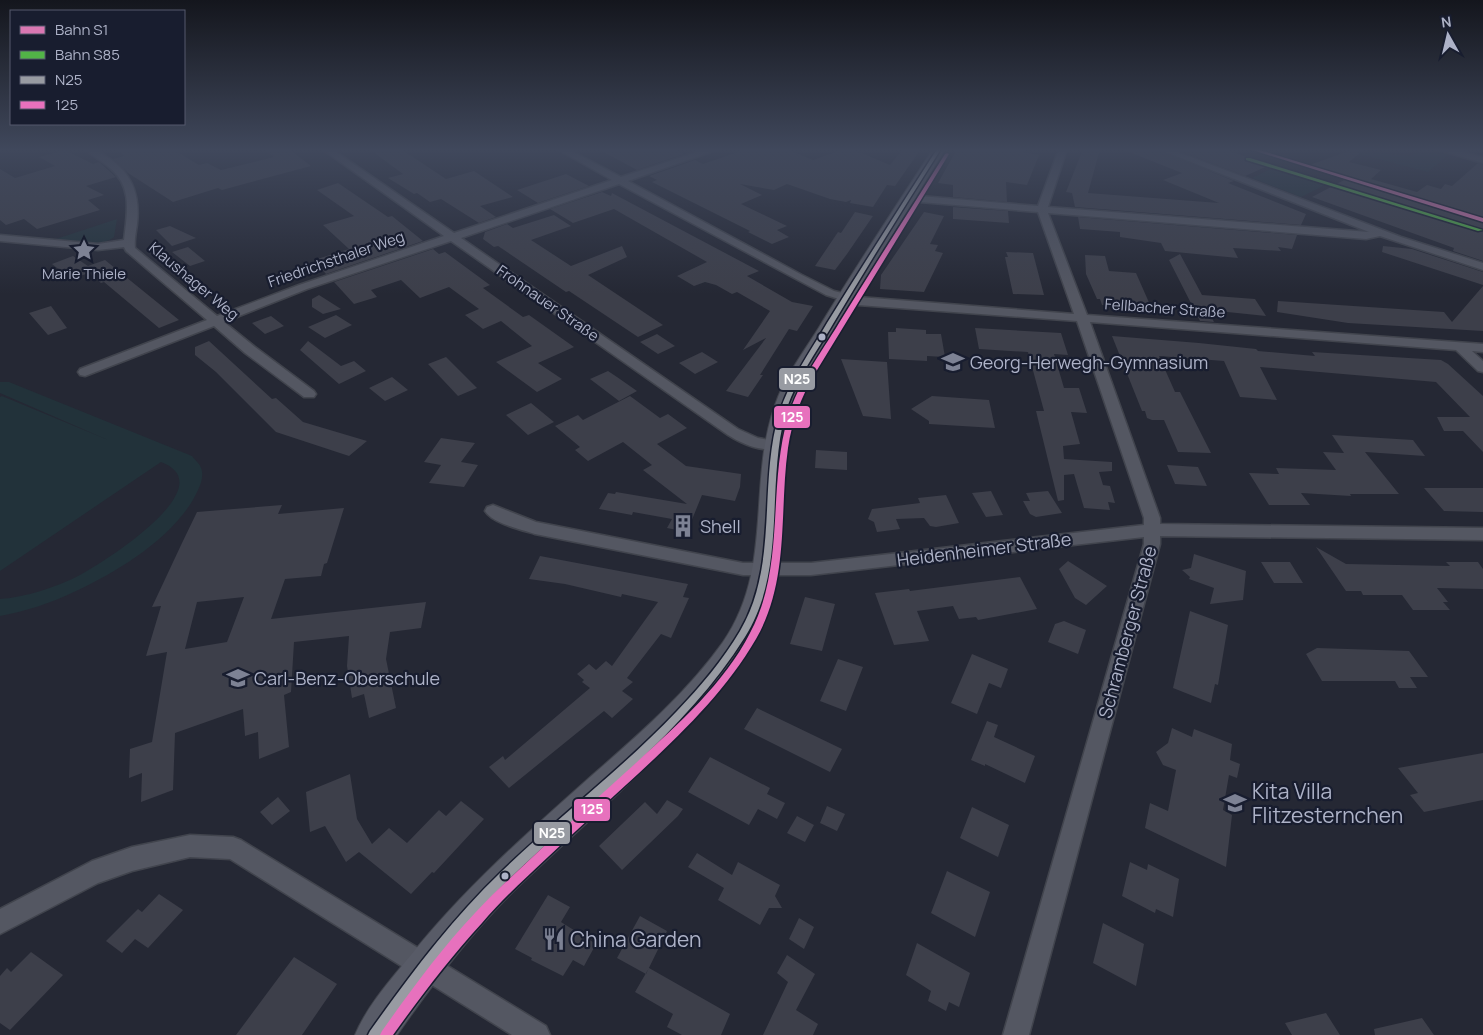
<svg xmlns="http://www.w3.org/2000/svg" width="1483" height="1035" viewBox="0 0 1483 1035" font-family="Manrope,sans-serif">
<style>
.green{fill:#22323a}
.building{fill:#3d3f4a;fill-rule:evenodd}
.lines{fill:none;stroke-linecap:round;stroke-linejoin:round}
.street-casing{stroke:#41444d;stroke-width:3}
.secondary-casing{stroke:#41444d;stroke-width:2}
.street{fill:#545762;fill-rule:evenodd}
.secondary{fill:#585b67;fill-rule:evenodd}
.bus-1-casing{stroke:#181d2f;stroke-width:3}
.bus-2-casing{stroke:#181d2f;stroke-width:3}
.bus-1{fill:#989ba2;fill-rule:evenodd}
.bus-2{fill:#e771bd;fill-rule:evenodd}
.rail-1-casing{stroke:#181d2f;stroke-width:3}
.rail-2-casing{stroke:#181d2f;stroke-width:3}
.rail-1{fill:#d977b2;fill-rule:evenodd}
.rail-2{fill:#52b447;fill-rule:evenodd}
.bus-dot{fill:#adb2c7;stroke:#181d2f;stroke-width:2}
.labels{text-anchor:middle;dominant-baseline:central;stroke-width:4.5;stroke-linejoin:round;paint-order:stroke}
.far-street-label{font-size:15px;fill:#adb2c7;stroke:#181d2f}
.far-poi-label{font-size:15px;fill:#adb2c7;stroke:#181d2f}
.poi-label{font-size:18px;fill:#adb2c7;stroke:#181d2f;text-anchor:start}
.street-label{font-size:18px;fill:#adb2c7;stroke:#181d2f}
.near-poi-label{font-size:21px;fill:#adb2c7;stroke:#181d2f;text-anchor:start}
.line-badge{stroke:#181d2f;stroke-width:2}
.badge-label{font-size:14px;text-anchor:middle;font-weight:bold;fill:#fff}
</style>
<rect width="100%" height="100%" fill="#252834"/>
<!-- green -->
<path class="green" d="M1340,149L1409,156L1424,149L1448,155L1428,172Z
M1279,165L1331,182L1301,197L1252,178Z
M117,219L114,237C99,249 71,241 53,240Z
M0,382H9L192,456C194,459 200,464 201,468C204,475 201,484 198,490C178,535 119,571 76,591C52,603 26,611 0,616V599C27,597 57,587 80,575C104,562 225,486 161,462L0,571V397L2,396L108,440L0,393Z"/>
<!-- building -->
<path class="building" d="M116,149H178L179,153L199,165L207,163L221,170L274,157L264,149H289L311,166L222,190L218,188L173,202L128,173L113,159L124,156Z
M369,149H401L446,179L474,171L513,197L480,206L496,217L479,223L441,199L430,202L417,193L414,194L388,178L403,174Z
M598,149H674L684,154L637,170Z
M747,149H787L813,160L844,149H852L890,165L903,149H921L895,186L887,185L873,207L850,203L851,200L846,202L830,199L787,184L774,190L740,184L762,195L741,204L787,226L777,230L789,237L772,244L748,232L750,231L652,182L657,180L649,176L695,160L703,164Z
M957,149H1025L1023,152L1039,155L1027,185L1006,182L1007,202L953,197V185L938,183Z
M1083,149H1100L1088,193L1219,203L1163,180L1182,173L1124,150L1156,149L1234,181L1228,183L1306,214L1301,225L1075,207L1072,193L1066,192Z
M1175,149H1224L1270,165L1245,176Z
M1354,149H1365L1349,162L1381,170L1371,179L1417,192L1427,185L1441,189L1445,184L1452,186L1478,163L1483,165V261L1453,251L1454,248L1312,197L1346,179L1307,166Z
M65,150L93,164L99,162L116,177L86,186L104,195L88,200L100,210L37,229L24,219L6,225L0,220V169L15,178L55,166L39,157Z
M566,174L589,186L538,203L517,190Z
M338,183L388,217L392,216L423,241L326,274L314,260L349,249L323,225L354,216L317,190Z
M602,192L611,196L612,193L759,271L747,276L792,302L813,306L797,331L789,329L760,375H763L748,397L726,391L766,338L743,350L770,311L737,292L732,294L716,285L705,282L694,286L677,276L707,262L614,209L573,223L550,209Z
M953,207L1008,211L1009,223L953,219Z
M855,212L873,216L847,254L835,270L815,266L838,232L841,233Z
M924,212L944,216L930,244L938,245L935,251L943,253L924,292L880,289L881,275Z
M554,215L571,226L531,240L571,266L622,246L627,257L588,275L663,325L638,337L569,291L566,292L498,246L494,247L483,239L485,232L507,224L513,228Z
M1078,217L1297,235L1292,249L1278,247L1281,251L1233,248L1238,258L1165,251L1161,243L1120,237V232L1080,229Z
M170,226L196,238L172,246L156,230Z
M1383,246L1412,249L1483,272V285L1382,252Z
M188,247L205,261L190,266L172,252Z
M433,249L439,254L445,252L490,285L483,288L523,317L529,315L574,347L538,363L562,379L537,392L496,362L532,346L501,321L483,329L465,315L479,309L449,287L420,298L401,280L371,290L377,297L354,304L334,282Z
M1006,252L1033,253L1044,295L1013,294L1005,257H1008Z
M1180,254L1202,295L1255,299L1266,316L1208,310L1214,322L1200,321L1169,260Z
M1085,255L1105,256L1109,271L1136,273L1151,307L1102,305L1100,299H1097L1086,274Z
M73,256L88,266L105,260L179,320L159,328L104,282L101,283L89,273L71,279L52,264Z
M1483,286V331L1348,323L1277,312L1278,301L1444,312L1452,322Z
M319,295L341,309L323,314L312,307V299Z
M51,306L67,328L48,335L29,313Z
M336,315L352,325L325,338L308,327Z
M271,316L284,326L265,334L252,323Z
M896,328L926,330V334H941L945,357L927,356V361L889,359L888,332H896Z
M975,328L1061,333L1068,355L1054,354L1064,388H1079L1087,413L1071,412L1080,444L1063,446L1064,459L1112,462V471L1099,472L1103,485L1110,486L1115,503L1108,502L1110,510L1084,508L1074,474L1064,475V500L1058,501L1036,411H1044L1028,352L979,349Z
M657,334L675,346L658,354L640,342Z
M1112,336L1199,343L1256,349L1258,351L1315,356L1312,352L1441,360L1448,364L1483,396V452L1463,431H1444L1437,417H1470L1436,382L1260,367L1277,400L1240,397L1224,361L1159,356L1175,392H1180L1211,453L1178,452L1164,420H1152L1147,418L1145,411H1142Z
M209,341L272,399L276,398L303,422L367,441L349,456L276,432L216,372L195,355V347Z
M308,341L341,366L354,361L366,371L339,384L300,350Z
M702,352L718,362L695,374L679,363Z
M446,357L477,388L458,396L428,364Z
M841,359L887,362L891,419L863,416Z
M608,371L617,377L637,391L619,401L590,379Z
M392,377L408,390L385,401L369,388Z
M630,396L660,418L668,414L687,428L657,444L686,466L741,474L740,487L735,501L702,495L687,532L667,528L672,519L633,512L632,515L599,509L608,493L615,494L616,492L687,504L643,470L652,465L623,442L588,461L575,450L580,447L555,426L578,415L583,420Z
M932,396L989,400L995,428L929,424V421L911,409Z
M531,403L554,422L528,435L506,415Z
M1332,435L1413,440L1425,456L1365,452L1399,494H1350L1351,496L1301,493L1310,505H1269L1249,473L1279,474L1276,468L1336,470L1323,452L1344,453Z
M441,438L475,443L461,462L478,465L464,487L429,483L441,465L424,462Z
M816,450L847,452V470L815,468Z
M1167,465L1198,467L1207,486L1175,484Z
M1424,488H1483V512L1444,511Z
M991,491L1003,515L986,517L972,493Z
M1048,491L1062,513L1036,517L1030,514L1023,501H1030L1026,493Z
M946,495L959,523L936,527L930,526L924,518L896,519L900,529L877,532L874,522L868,519L872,509L920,503L918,498Z
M282,505L278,514L344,508L327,563L324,564L321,576L285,579L271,619L426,602L421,628L390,632L386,659L396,708L369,718L364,694L352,698L347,666L349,636L294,642L291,692L284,695L289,747L259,759L258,732L245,736L243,709L175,733L173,790L141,802L142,773L129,778L130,749L152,742L167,652L146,656L161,606L152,607L182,543L197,512ZM244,597L227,642L185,649L197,602Z
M1316,547L1346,564L1450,566L1446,562H1478L1483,569V589L1437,588L1448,602H1443L1450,610H1413L1402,595H1363L1361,591H1346Z
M1194,554L1246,571L1243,600L1210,604L1214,588L1189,579L1190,577L1182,570L1191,568Z
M540,556L688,584L683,597L689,598L671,638L661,634L627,678L633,682L622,691L633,699L612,718L604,711L509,788L489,767L503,756L505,760L590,688L582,682L584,680L577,674L589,664L596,670L606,661L612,666L658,602L622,594L621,597L565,584L529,579Z
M1068,561L1107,586L1086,605L1075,598L1059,569Z
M1261,562H1290L1303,583H1274Z
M1020,577L1037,609L978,620L976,617L959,619L953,606L917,611L929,641L894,645L875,593L909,589L910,591Z
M805,597L835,604L822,651L790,644Z
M1190,611L1228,625L1218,685L1215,684L1211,703L1173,688Z
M1064,621L1086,630L1078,654L1048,642L1055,624Z
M1317,648L1409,651L1428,677H1410L1417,688H1399L1395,681H1322L1306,654Z
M972,654L1008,669L1001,688L989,683L977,714L951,703Z
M838,659L863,667L846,711L820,701Z
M757,708L842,749L830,772L744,729Z
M987,721L998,725L994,737L1035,756L1025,783L985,764V766L971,760Z
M1172,728L1192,737L1194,729L1232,744L1230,760L1240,764L1237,778L1229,775L1223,810L1232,815L1226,867L1145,828L1150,803L1168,811L1176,770L1163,765L1156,752L1168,743Z
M1483,753V800L1424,812L1410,795L1418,793L1398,768Z
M710,757L770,788L767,794L785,803L777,819L758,809L749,825L688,792Z
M350,774L357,819L372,844L389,828L407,843L439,810L446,816L461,801L484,819L434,873L432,872L411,894L359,852L346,862L325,826L310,832L306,792Z
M278,797L290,811L272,825L260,812Z
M667,800L683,809L678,816L622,870L599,846L645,802L657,814Z
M827,806L845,814L837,831L820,823Z
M972,807L1009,825L998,857L960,838Z
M797,816L814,825L805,842L787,833Z
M697,853L732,875L738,862L780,885L775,896L782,908H769L760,925L718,900L724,888L688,867Z
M1130,862L1147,870L1148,864L1179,879L1173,917L1156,909L1155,913L1122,896Z
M947,871L990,892L975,937L931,913Z
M159,894L183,910L148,948L135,939L122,953L106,941L138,909L142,912Z
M548,895L570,907L561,922L596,944L584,966L573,960L563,976L531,960L532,958L515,949Z
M640,916L667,931L646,974L617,958Z
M799,918L814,927L804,949L789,939Z
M1103,923L1144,944L1136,986L1093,963Z
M917,943L970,973L959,1007L949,1002L946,1011L928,1001L931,991L906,975Z
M31,952L63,975L10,1030L0,1023V976L7,968L11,972Z
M787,955L815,974L796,1010L818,1024L813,1035H763L788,982L777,973Z
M294,957L337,984L302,1035H236Z
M649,968L730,1014L721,1035H682L667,1027L673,1014L635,992Z
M1326,1013L1340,1035H1292L1285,1023Z
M1422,1018L1434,1035H1375L1374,1029Z"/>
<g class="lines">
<defs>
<path id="street" d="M85,149C97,149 103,154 113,161C134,177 140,198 137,224C136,232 134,240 135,248L217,316L299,285L444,236L322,149H332L454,233L612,180L557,149H568L621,177L706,149H719L628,181L802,275L834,291L859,297L1074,314L1038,212L908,201L903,198L908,195L1038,206L1059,149H1067L1048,207L1369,232L1158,149H1170L1401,237L1483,263V270L1380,236L1366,239L1048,213L1087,315L1483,344V352L1472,351L1483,361V372L1478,371L1456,350L1090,322L1160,518V524L1483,528V540L1160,536V544L1029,1035H1003L1144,544V537L811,575H743L535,534C522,530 492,523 485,511L487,507L493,505L536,522L743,563H811L1144,525V518L1077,321L858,305L826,295L619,184L461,238L738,429L758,438L780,442L782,445L780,448C763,453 742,444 728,435L451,241L307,289L224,322L255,347L314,391L316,394L314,397H304L245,353L214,326L85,376L80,375L78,372L80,369L207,320L126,251L124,247L98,250L0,241V235L98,244L124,240C127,213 133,187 110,168C102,161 92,156 85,149Z
M1436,149H1451L1483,157V163Z
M190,835L233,837L241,840L546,1026L550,1035H512L230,859L190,857L132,871L98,883L0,934V909L92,861L132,847Z"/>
<path id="secondary" d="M933,149H945C909,209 871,268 836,329C820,356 801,383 792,414C770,493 798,563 753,640C721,695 676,739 630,782C594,817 556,851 520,885C473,930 434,982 397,1035H355C367,1006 391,979 411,955C464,889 526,834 589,778C637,736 686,694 723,642C774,568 747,484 775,405C784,378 803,353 818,329C855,268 894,209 933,149Z"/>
</defs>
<!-- street casing -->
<use href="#street" class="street-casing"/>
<!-- secondary casing -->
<use href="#secondary" class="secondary-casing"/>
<!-- street -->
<use href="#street" class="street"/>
<!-- secondary -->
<use href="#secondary" class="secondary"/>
<defs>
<path id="bus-1" d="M937,149H941C904,207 868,265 833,324C816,353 794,382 785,415C766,487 787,570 745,637C684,734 590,801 508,880C460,927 420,981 381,1035H368L370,1031C410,975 451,920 501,872C558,817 622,769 677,711C700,687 723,660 740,631C779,565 758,484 779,414C789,381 810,352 827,323C863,265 900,207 937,149Z"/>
<path id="bus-2" d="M947,153L949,154L814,375C801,398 792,421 788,448C779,512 790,580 756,639C726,691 682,733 638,774C608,801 578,829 548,857C526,878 502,899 482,923C450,958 421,996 393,1035H380L382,1031C411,990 441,949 475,913C496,890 519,870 541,849C573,820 605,791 637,762C678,724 724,684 750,633C786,566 767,488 788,417C798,383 821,353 839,323C874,266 910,210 945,154Z"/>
</defs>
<!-- bus-1 casing -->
<use href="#bus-1" class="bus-1-casing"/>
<!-- bus-2 casing -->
<use href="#bus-2" class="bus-2-casing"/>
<!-- bus-1 -->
<use href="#bus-1" class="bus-1"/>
<!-- bus-2 -->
<use href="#bus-2" class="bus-2"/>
<defs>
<path id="rail-1" d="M1249,149H1256L1483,218V222Z"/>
<path id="rail-2" d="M1246,158H1250L1483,230L1478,231L1246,160Z"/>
</defs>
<!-- rail-1 casing -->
<use href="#rail-1" class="rail-1-casing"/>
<!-- rail-2 casing -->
<use href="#rail-2" class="rail-2-casing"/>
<!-- rail-1 -->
<use href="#rail-1" class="rail-1"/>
<!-- rail-2 -->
<use href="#rail-2" class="rail-2"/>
</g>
<!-- sky -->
<linearGradient id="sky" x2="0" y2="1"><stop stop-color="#14161d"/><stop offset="0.51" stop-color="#40485c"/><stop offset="1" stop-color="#40485c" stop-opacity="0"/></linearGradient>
<rect width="1483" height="294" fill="url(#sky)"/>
<!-- icons -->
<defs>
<symbol id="sight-bare" viewBox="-9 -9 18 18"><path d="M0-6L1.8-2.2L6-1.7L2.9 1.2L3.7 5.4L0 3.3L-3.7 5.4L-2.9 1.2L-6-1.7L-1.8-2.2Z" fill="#7d8294" stroke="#181d2f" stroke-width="2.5" paint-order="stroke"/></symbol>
<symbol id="school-bare" viewBox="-9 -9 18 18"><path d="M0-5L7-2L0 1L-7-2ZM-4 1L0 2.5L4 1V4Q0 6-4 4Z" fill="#7d8294" stroke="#181d2f" stroke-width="2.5" paint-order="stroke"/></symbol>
<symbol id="building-bare" viewBox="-9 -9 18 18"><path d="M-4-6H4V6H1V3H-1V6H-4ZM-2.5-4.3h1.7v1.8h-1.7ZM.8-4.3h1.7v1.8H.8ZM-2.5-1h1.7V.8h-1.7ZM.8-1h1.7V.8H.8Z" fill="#7d8294" stroke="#181d2f" stroke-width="2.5" paint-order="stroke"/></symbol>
<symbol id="restaurant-bare" viewBox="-9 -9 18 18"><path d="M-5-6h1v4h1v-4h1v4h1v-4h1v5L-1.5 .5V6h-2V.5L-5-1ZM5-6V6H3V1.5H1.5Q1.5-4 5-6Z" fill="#7d8294" stroke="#181d2f" stroke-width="2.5" paint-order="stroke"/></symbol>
</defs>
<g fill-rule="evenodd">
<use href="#sight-bare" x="68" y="234" width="32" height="32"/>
<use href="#school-bare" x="937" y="346" width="32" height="32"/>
<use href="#building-bare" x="667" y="510" width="32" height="32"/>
<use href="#school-bare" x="222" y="662" width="32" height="32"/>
<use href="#school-bare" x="1219" y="787" width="32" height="32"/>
<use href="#restaurant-bare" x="538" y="923" width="32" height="32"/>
</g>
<!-- markers -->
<g class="bus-dot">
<circle cx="822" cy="337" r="4.5"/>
<circle cx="505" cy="876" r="4.5"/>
</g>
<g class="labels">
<!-- far-street labels -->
<g class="far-street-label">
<text transform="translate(336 259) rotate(-19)">Friedrichsthaler Weg</text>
<text transform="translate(194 281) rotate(40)">Klaushager Weg</text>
<text transform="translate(548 303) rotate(35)">Frohnauer Straße</text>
<text transform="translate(1165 308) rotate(4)">Fellbacher Straße</text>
</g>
<!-- far-poi labels -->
<g class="far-poi-label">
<text x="84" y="273">Marie Thiele</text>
</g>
<!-- poi labels -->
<g class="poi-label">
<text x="970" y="362">Georg-Herwegh-Gymnasium</text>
<text x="700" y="526">Shell</text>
<text x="254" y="678">Carl-Benz-Oberschule</text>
</g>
<!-- street labels -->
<g class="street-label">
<text transform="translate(984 549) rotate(-7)">Heidenheimer Straße</text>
<text transform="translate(1127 632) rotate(-75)">Schramberger Straße</text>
</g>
<!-- near-poi labels -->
<g class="near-poi-label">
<text x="1252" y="791">Kita Villa<tspan x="1252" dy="24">Flitzesternchen</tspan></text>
<text x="570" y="939">China Garden</text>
</g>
</g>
<g class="line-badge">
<rect x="778" y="367" width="38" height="24" rx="5" fill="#989ba2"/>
<rect x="773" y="405" width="38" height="24" rx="5" fill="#e771bd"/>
<rect x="573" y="798" width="38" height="24" rx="5" fill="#e771bd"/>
<rect x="533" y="821" width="38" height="24" rx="5" fill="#989ba2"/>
</g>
<g class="badge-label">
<text x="797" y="384">N25</text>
<text x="792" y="422">125</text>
<text x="592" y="814">125</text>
<text x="552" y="838">N25</text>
</g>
<!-- legend -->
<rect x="10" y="10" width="175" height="115" fill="#181d2f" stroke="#54596c"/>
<rect x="20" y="26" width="25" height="8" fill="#d977b2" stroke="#54596c"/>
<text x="55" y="35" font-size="15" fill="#adb2c7">Bahn S1</text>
<rect x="20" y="51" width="25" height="8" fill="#52b447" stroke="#54596c"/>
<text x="55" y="60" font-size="15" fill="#adb2c7">Bahn S85</text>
<rect x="20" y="76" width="25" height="8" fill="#989ba2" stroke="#54596c"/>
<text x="55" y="85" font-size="15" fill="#adb2c7">N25</text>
<rect x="20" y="101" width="25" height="8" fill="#e771bd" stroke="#54596c"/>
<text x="55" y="110" font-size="15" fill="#adb2c7">125</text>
<!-- north arrow -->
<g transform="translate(1448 35) rotate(352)" stroke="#181d2f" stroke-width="4" paint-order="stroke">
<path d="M0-4L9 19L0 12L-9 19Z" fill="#adb2c7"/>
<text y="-8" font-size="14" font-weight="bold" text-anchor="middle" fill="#adb2c7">N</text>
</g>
</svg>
